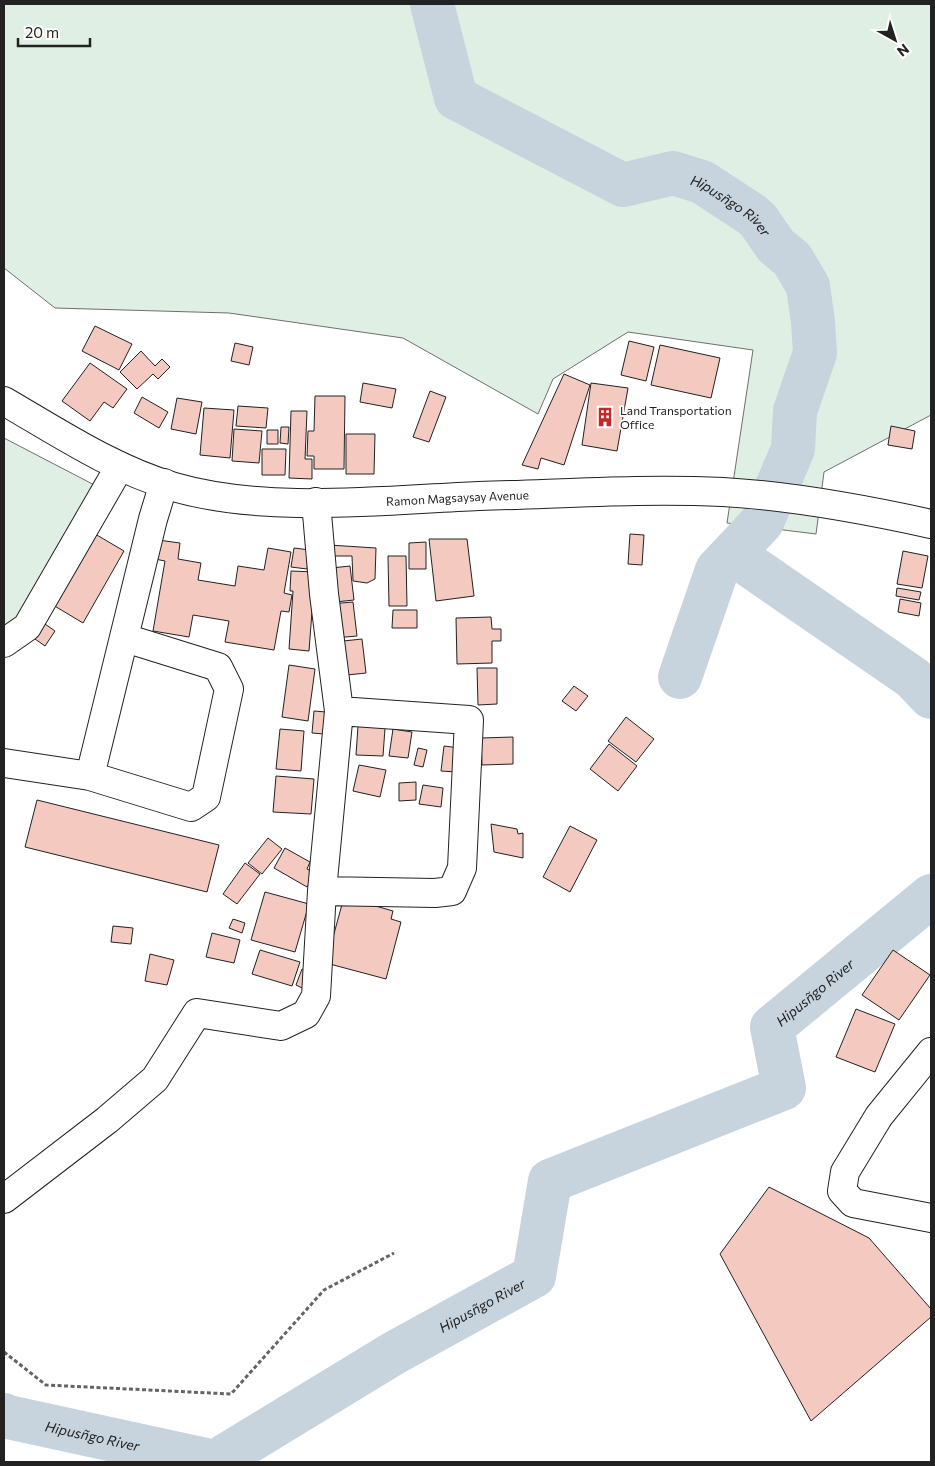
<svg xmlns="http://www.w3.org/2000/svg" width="935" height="1466" viewBox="0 0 935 1466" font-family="Commissioner,sans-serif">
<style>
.green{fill:#e0efe3;stroke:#6f6f6f}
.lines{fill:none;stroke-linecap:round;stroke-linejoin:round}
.river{stroke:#c7d3dd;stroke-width:44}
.building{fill:#f3c9c0;stroke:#222}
.minor-casing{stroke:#222;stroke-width:30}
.major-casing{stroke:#222;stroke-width:30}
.path{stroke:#646464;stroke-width:3;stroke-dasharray:4 2.5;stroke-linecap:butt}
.minor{stroke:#fff;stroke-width:28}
.major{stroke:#fff;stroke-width:28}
.labels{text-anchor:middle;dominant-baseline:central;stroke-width:4;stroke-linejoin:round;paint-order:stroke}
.poi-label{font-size:12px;fill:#222;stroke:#fff;text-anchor:start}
.street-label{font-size:12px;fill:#222;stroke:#fff}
.water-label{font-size:14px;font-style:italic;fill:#222;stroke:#fff}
</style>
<rect width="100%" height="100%" fill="#fff"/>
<!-- green -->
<path class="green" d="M4,4H931V415L824,472L816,534L727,523L753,350L628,332L553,379L538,414L403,338L229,313L55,308L4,268Z
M4,438L104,490L4,647Z"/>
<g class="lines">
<!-- river -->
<g class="river">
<path id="s1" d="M432,4L456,98L623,185L673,173L702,182L751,214L758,220L776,246L792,259L808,286L813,322L815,353L795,411L793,449L762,522L717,570L680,677"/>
<path d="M733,554L913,678L931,697"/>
<path id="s2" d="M4,1415L8,1417L215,1462L394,1353L534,1276L550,1181L784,1088L772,1027L931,896"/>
</g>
</g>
<!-- building -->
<path class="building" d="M95,326L132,344L119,370L82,351Z
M629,341L654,347L646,381L621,375Z
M235,343L253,347L249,365L231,361Z
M660,345L720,358L711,398L651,385Z
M141,351L155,366L162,359L170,367L158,379L153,374L137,389L120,372Z
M90,363L127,389L113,408L104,402L90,421L62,401Z
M564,374L590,385L564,465L541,458L538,469L522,465Z
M363,383L396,389L392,408L360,402Z
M591,383L628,388L617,451L582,445Z
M430,391L446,397L429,442L413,437Z
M315,396H345L344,469H314V456H307L308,431H314Z
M142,397L168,412L159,428L134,413Z
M177,398L202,402L196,434L171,429Z
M238,406L268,408L266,428L236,426Z
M204,408L234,410L230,458L200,455Z
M291,411H307L305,459H312V479L289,478Z
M891,426L915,431L912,449L888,445Z
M281,427H289L288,444L280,443Z
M234,429L262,431L259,463L232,461Z
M267,430H278V444H267Z
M346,434H375L374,474H346Z
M262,449H286L285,475H262Z
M90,531L124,551L83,623L48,602Z
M630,534L644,535L642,565L628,564Z
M429,539H467L474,596L436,601Z
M158,540L180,543L178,559L201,563L198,580L235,586L238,566L264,570L268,548L291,552L284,593L292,595L289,612L281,611L274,650L225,642L229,621L193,615L189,637L153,631L165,561L155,559Z
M426,542V569H409V543Z
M329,545L376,548L375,579L367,583L353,581L352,556H329Z
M294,548L310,550L307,569L291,567Z
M903,551L928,556L922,588L897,584Z
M388,556H406L407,606H389Z
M350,566L354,600L326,603L322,569Z
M291,571L315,572L309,651L289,649L293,591H290Z
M897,588L921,592L919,600L896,596Z
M900,599L921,603L919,616L898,612Z
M353,602L357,636L334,638L330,604Z
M393,610H417V628H392Z
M491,617L492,629H501V641H492V663L457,664L456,618Z
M45,624L55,631L45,646L35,639Z
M362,639L366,673L338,676L334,642Z
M289,665L315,669L308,721L282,717Z
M477,668H497V704L478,705Z
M574,686L588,696L576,711L562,701Z
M314,711L326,712L324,734L312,733Z
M626,717L654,739L636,762L608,741Z
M358,726L385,728L383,756L356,755Z
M280,729L304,731L301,771L276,769Z
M393,729L412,732L408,758L389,756Z
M513,737V764L482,765L481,738Z
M609,744L637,766L618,791L590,769Z
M444,746L460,748L457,772L441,771Z
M418,748L427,750L423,767L414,765Z
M359,765L386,770L380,797L353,791Z
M276,776L314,779L311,814L273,812Z
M416,782V800L399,801V783Z
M423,785L443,788L441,807L419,804Z
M37,800L219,845L207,892L25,847Z
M491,824L517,829L518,834L523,833V858L494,852Z
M570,826L597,840L570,892L543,877Z
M268,838L282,849L262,874L248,863Z
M285,848L310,862L307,869L315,873L307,887L274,868Z
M245,863L260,874L237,904L223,894Z
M265,892L309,904L295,952L251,940Z
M344,897L393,911L391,919L401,922L386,979L326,963Z
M233,919L245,923L242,933L229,928Z
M113,926L133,928L131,944L111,942Z
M212,933L240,940L234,963L206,957Z
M260,950L300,962L292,986L252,974Z
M893,950L930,975L899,1020L862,995Z
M150,954L174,960L167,985L145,981Z
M302,969L308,972L302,988L296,985Z
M856,1009L895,1024L875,1072L836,1057Z
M769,1187L869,1238L931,1309V1317L811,1421L720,1254Z"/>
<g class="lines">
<defs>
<path id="minor" d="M4,643L27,627L120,466
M4,763L90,776L153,519L164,483
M90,776L191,807L206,797L229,689L218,667L125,638
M322,891L435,893L452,891L462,868L469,720L339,711
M931,1052L879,1116L845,1172L842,1191L853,1203L931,1218
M4,1199L107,1120L155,1079L197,1013L281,1026L306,1014L316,996L322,891L339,711L324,594L316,502"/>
<g id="major">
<path id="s3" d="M4,401C59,433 113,469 174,487C267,514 384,500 479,496C560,494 642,488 723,492C793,496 863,509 931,524"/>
</g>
</defs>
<!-- minor casing -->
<use href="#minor" class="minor-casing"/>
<!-- major casing -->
<use href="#major" class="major-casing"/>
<!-- path -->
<path class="path" d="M4,1352L46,1385L231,1394L324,1290L394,1253"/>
<!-- minor -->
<use href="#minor" class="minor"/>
<!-- major -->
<use href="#major" class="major"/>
</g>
<!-- icons -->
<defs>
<symbol id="building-bare" viewBox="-9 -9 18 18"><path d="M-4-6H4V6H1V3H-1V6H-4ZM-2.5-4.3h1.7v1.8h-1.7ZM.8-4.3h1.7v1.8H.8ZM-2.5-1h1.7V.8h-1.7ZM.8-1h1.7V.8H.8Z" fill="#c62828" stroke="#fff" stroke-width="2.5" paint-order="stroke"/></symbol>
</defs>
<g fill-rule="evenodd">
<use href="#building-bare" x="591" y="403" width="28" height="28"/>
</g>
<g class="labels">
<!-- poi labels -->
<g class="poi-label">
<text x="620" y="410">Land Transportation<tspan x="620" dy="14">Office</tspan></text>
</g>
<!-- street labels -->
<g class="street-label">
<text stroke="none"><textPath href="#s3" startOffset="476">Ramon Magsaysay Avenue</textPath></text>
</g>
<!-- water labels -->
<g class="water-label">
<text stroke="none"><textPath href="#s1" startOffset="404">Hipusñgo River</textPath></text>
<text stroke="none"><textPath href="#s2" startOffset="1051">Hipusñgo River</textPath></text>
<text stroke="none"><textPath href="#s2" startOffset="526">Hipusñgo River</textPath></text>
<text stroke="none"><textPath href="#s2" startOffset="91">Hipusñgo River</textPath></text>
</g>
</g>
<!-- border -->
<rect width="935" height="1466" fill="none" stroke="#222222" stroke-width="10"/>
<!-- north arrow -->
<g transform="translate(895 40) rotate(141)" stroke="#ffffff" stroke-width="4" paint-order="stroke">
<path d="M0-4L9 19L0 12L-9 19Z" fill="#222222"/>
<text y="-8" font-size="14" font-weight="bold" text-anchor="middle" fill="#222222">N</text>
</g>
<!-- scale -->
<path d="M18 38v8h72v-8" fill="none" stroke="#222222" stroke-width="2.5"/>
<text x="25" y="38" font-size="15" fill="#222222" stroke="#ffffff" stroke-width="4" paint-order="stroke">20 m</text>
</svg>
